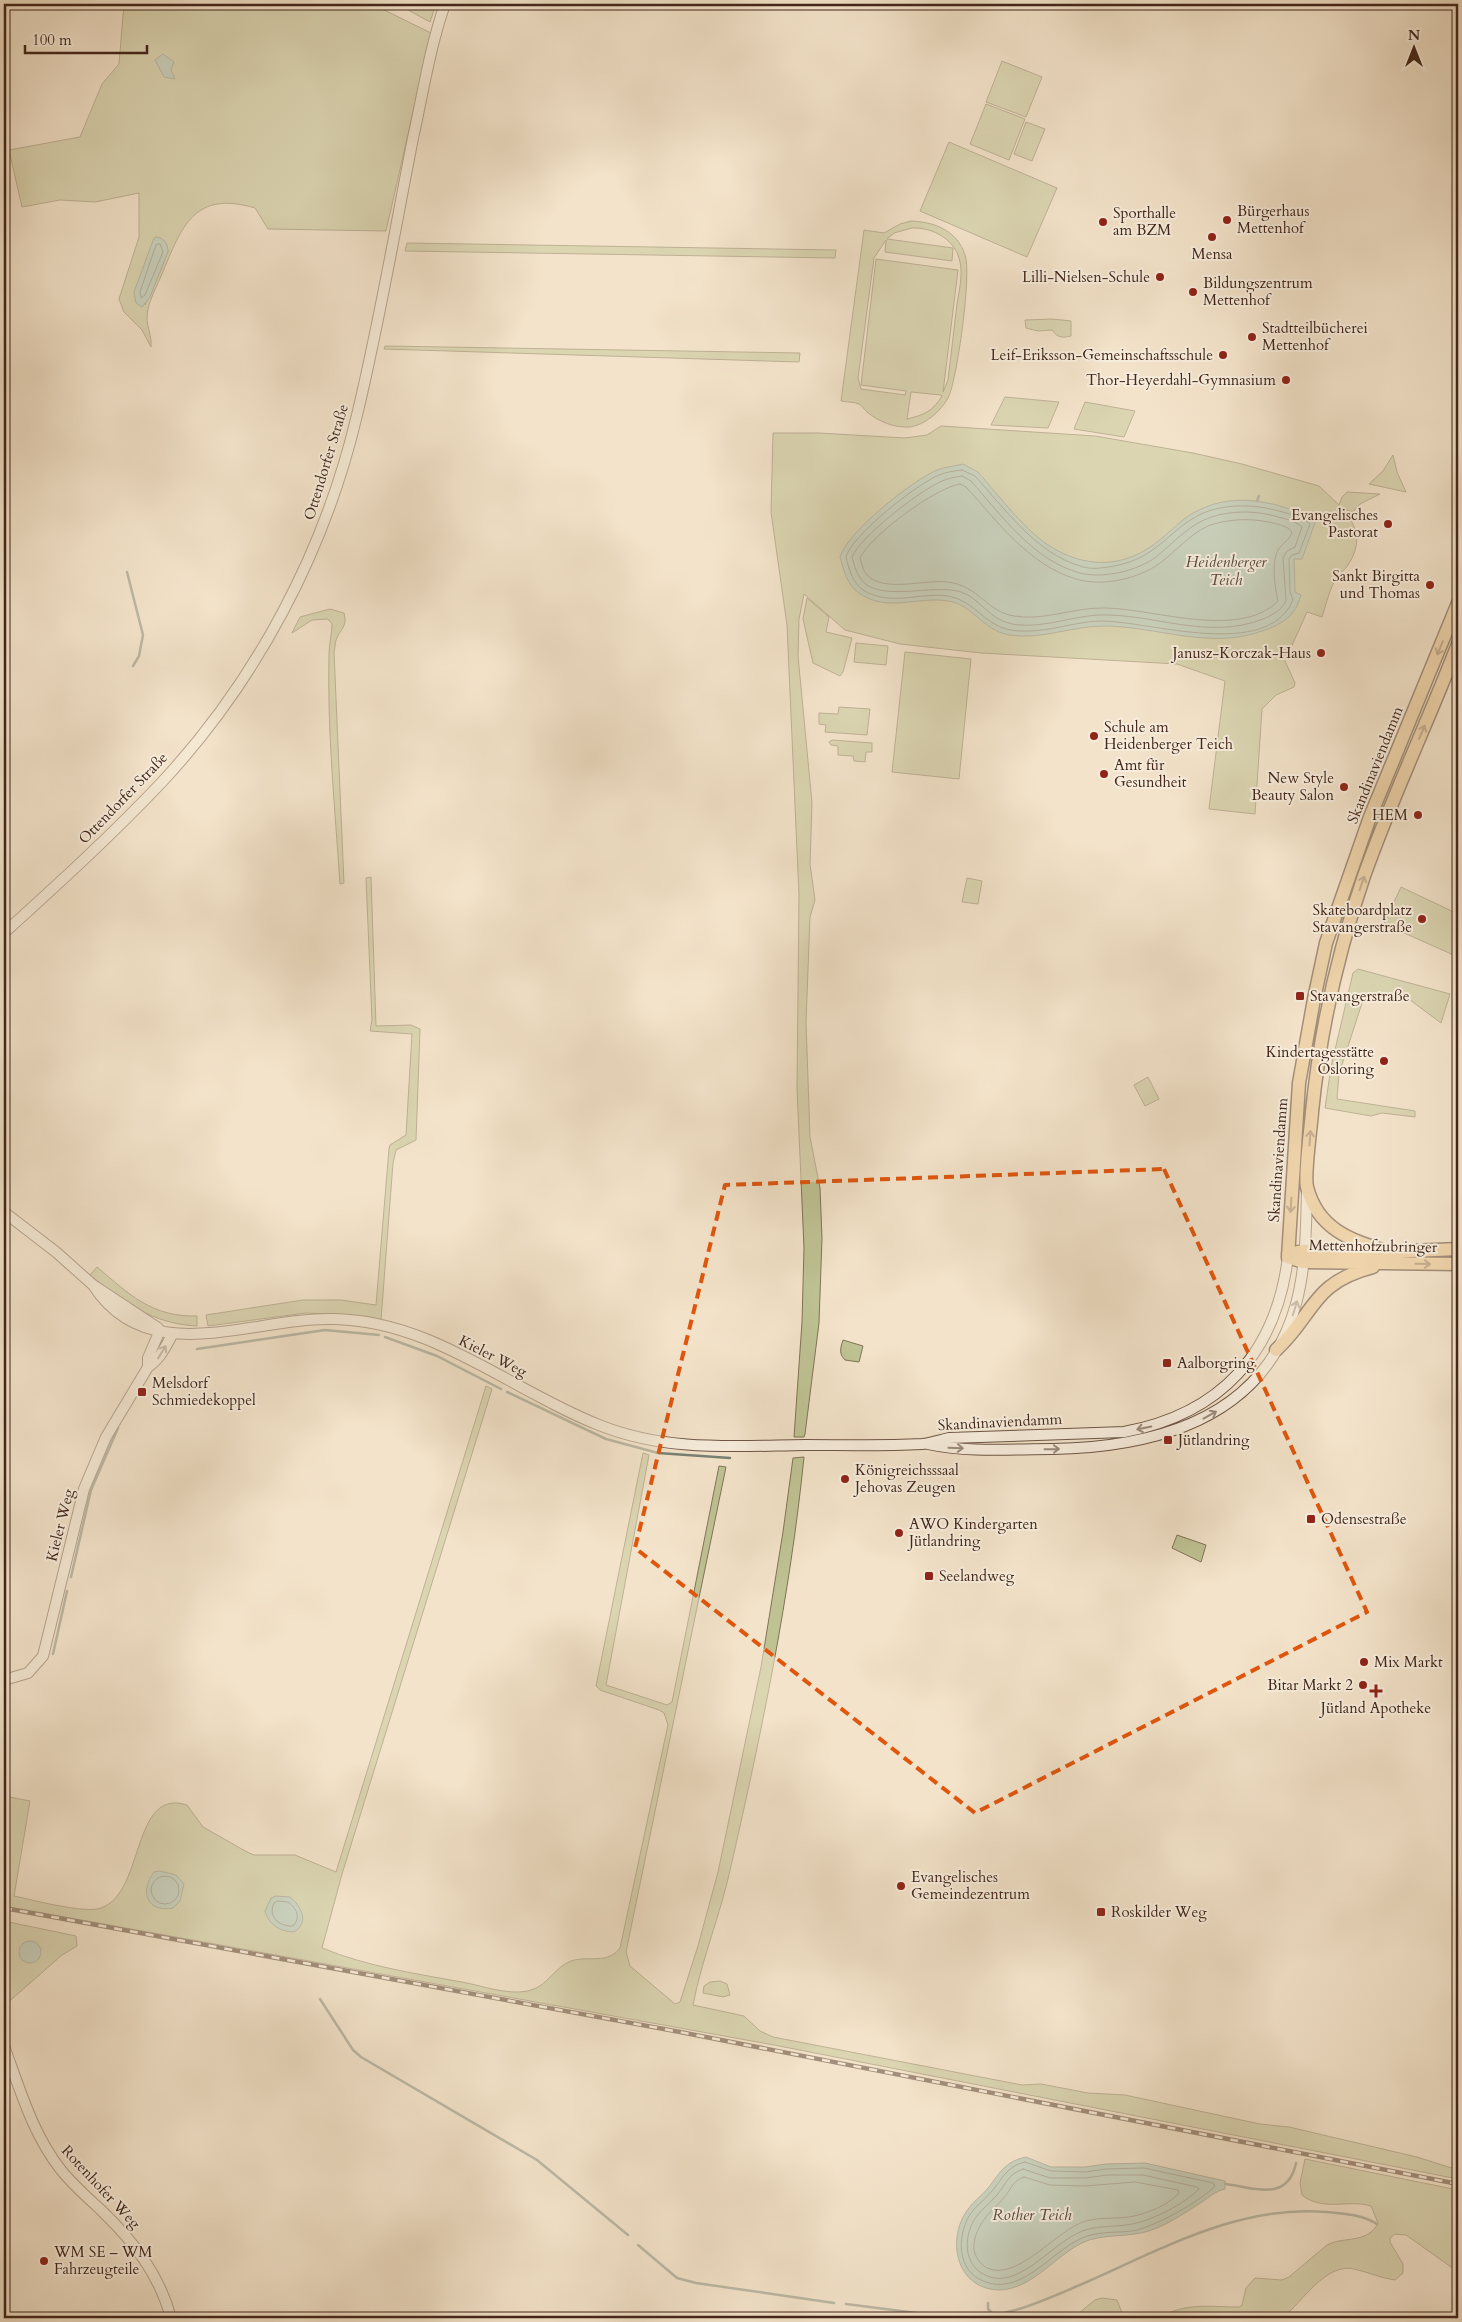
<svg xmlns="http://www.w3.org/2000/svg" width="1462" height="2322" viewBox="0 0 1462 2322" font-family="Cardo,serif">
<style>
.green{fill:#bfc394;stroke:#807457;fill-rule:evenodd}
.water{fill:#9cbeb2;stroke:#788175}
.lines{fill:none;stroke-linecap:round;stroke-linejoin:round}
.shore{stroke:#6f7266;stroke-width:1}
.stream{stroke:#788175;stroke-width:2.5}
.minor-casing{stroke:#6e5546;stroke-width:12}
.major-casing{stroke:#42261a;stroke-width:15}
.minor{stroke:#f7eddd;stroke-width:10}
.major{stroke:#eac285;stroke-width:12}
.rail-casing{stroke:#42261a;stroke-width:4.5}
.rail{stroke:#f7eddd;stroke-width:2.5;stroke-dasharray:8;stroke-linecap:butt}
.oneway{stroke:#8e6c4a}
.oneway2{stroke:#9c8a7c}
.marked{fill:none;stroke:#e0560d;stroke-width:4;stroke-dasharray:10 6;stroke-linejoin:round}
.poi-dot{fill:#8f2418;stroke:#f7eddd;stroke-width:2}
.labels{text-anchor:middle;dominant-baseline:central;stroke-width:4;stroke-linejoin:round;paint-order:stroke}
.poi-label{font-size:15px;fill:#42261a;stroke:#f7eddd;text-anchor:start}
.street-label{font-size:15px;fill:#42261a;stroke:#f7eddd}
.water-label{font-size:16px;font-style:italic;fill:#584c40;stroke:#f7eddd}
</style>
<rect width="100%" height="100%" fill="#f3e3ca"/>
<filter id="stains"><feTurbulence type="fractalNoise" baseFrequency=".004" numOctaves="4"/><feColorMatrix values="0 0 0 0 .2 0 0 0 0 .09 0 0 0 0 .02 0 0 0 .5 -.17"/></filter>
<radialGradient id="worn" r=".72"><stop offset=".6" stop-color="#630" stop-opacity="0"/><stop offset="1" stop-color="#630" stop-opacity=".3"/></radialGradient>
<!-- green -->
<path class="green" d="M124,4H372L431,33L386,231L268,229L255,208C194,190 182,226 162,274C157,286 147,304 147,317C147,327 152,337 151,347L142,330L124,312L119,299L139,237V193L95,202L60,200L22,207L9,150L80,137L102,84L119,64ZM156,237C164,238 168,244 168,252L145,305Z
M397,4H436L430,22Z
M1002,61L1042,77L1026,117L986,102Z
M986,104L1025,119L1009,160L970,144Z
M1026,122L1045,129L1032,161L1014,154Z
M949,142L1057,188L1027,257L920,211Z
M911,221C934,222 957,230 965,255C972,273 957,381 948,398C941,411 925,425 910,427C895,428 879,422 867,412C865,410 862,406 859,404C855,402 846,402 841,401L864,230L884,233L900,224ZM912,228C933,227 956,240 960,262C963,276 959,291 957,304C954,329 951,355 948,380L943,392L958,270L876,259L861,385L906,391L905,395L861,389L858,378L874,258L886,240L885,252L952,261L953,248L887,239L894,233ZM911,392L941,395L942,396C933,411 924,415 907,419Z
M407,243L836,250L835,258L405,251Z
M1052,319L1071,321V336C1062,338 1058,338 1052,330L1038,331L1026,328L1025,320Z
M385,346L800,353L799,362L384,349Z
M1005,397L1059,402L1048,428L991,425Z
M1085,402L1135,411L1124,437L1074,429Z
M941,426L1095,436L1193,453L1242,464L1319,486L1339,505L1342,497L1347,492L1380,494L1360,504L1353,512L1343,509C1358,527 1362,544 1348,565C1345,570 1340,573 1337,577C1330,587 1326,605 1322,617L1307,612L1285,661L1295,683L1294,687L1276,695L1262,709L1255,814L1209,809L1225,681L1177,664L981,653L900,644L845,630L804,594L799,619L798,656L812,803L810,864L815,900L810,917L806,1022L810,1137L820,1188L822,1238L819,1323L805,1434L804,1437H794L802,1322L804,1248L797,1088L799,895L787,625L771,512L773,433H819L905,438L927,435Z
M1393,455L1397,472L1406,492L1369,484L1383,471Z
M807,598L829,617L826,632L852,638L843,672L840,676L813,663L803,619Z
M330,609L344,613C348,627 340,629 336,640C335,643 335,649 334,652L344,883L340,884C335,808 327,730 329,654C329,644 332,634 332,624L328,619L312,620L292,633L300,617Z
M856,643L888,646L886,665L854,662Z
M905,652L971,659L959,779L892,772Z
M839,707L870,709L867,735L825,732L826,725L819,724V713L838,714Z
M832,740L872,743V752H866L865,762L854,761L853,756L838,755V746L831,745L829,742Z
M371,877L376,1026L411,1025L420,1029L416,1140L396,1150L393,1163L381,1320L349,1315L306,1313L208,1326L206,1315L303,1300H341L376,1305L389,1149L390,1145L406,1135L412,1034L370,1031L372,1020L366,878Z
M967,878L982,881L978,904L962,902Z
M1401,887L1458,914V957L1384,924Z
M1358,969L1450,994L1441,1023L1402,994L1367,995L1364,997L1339,1074L1337,1099L1415,1111V1117L1382,1113L1371,1116L1325,1108L1331,1067L1353,973Z
M1148,1077L1159,1099L1145,1106L1134,1085Z
M97,1267C130,1295 152,1317 197,1316V1326C153,1324 123,1302 90,1275Z
M843,1340L863,1346L859,1362L845,1360C839,1354 840,1349 843,1340Z
M486,1386L492,1389L342,1874L322,1948C368,1967 419,1974 467,1983C486,1987 512,1996 531,1990C547,1986 556,1966 571,1961C589,1955 607,1965 620,1948L668,1725L664,1713L659,1710L600,1690L596,1686L643,1453L649,1455L606,1685L667,1705L672,1702L719,1466L726,1467L626,1952L630,1966L675,2004L680,2002L698,1946L718,1872L761,1667L783,1532L793,1458L804,1457C790,1595 762,1731 731,1866C721,1913 702,1958 693,2005L744,2016L760,2031L773,2037L1022,2085L1041,2084L1088,2093L1125,2095L1260,2124L1289,2127L1417,2157L1458,2170V2179L774,2045L4,1906V1796L30,1801L14,1896C33,1900 85,1914 101,1908C145,1893 131,1787 187,1805L203,1827L247,1852L254,1855H295L336,1872Z
M1177,1535L1206,1545L1201,1562L1172,1548Z
M4,1921L76,1936L77,1946L62,1955L4,2006L6,1931Z
M720,1981L727,1984L730,1995L723,1997L703,1993L704,1986L710,1982Z
M1305,2159L1458,2190V2272L1406,2235L1395,2234L1390,2238V2242L1403,2264V2273L1395,2280C1380,2278 1368,2272 1354,2269C1328,2263 1306,2296 1289,2312L1287,2318H1159C1185,2302 1210,2307 1239,2307L1242,2305L1246,2288L1255,2278L1282,2280L1289,2277L1327,2245C1344,2236 1368,2244 1378,2223L1371,2206C1348,2199 1323,2212 1302,2195L1300,2183Z
M1102,2298L1117,2300L1124,2318H1073L1095,2300Z"/>
<!-- water -->
<path class="water" d="M163,54L174,62L171,70L175,79L164,77L155,60Z
M156,237C164,238 168,244 168,252L150,297L142,307L136,303L134,292L154,238Z
M963,464L978,472C998,495 1028,534 1053,548C1083,566 1117,568 1147,549C1166,538 1179,519 1199,510C1237,491 1281,503 1316,520L1302,559H1294L1295,592L1301,595C1299,600 1297,608 1293,612C1287,621 1274,627 1265,630C1210,651 1158,626 1103,626C1072,626 1042,640 1009,635C982,630 972,604 948,601C918,596 887,613 859,593C847,585 844,570 840,557C848,531 912,481 937,470C945,467 955,466 963,464Z
M160,1871L176,1875L184,1884L180,1901L173,1908C147,1913 139,1892 154,1872Z
M276,1896L290,1897C301,1906 310,1922 294,1932C280,1932 268,1924 265,1911L271,1898Z
M19 1952a11 11 0 1 1 22 0a11 11 0 1 1-22 0Z
M1026,2157L1051,2167H1085L1106,2164L1145,2163L1225,2181V2189C1215,2191 1207,2199 1199,2204C1183,2214 1167,2225 1149,2231C1127,2238 1102,2233 1082,2243C1055,2256 1032,2289 1000,2290C958,2290 946,2243 966,2212C972,2202 982,2196 989,2187C1000,2172 1006,2161 1026,2157Z"/>
<g class="lines">
<!-- shore -->
<path class="shore" d="M160,244L163,252L145,295L141,298L140,292L156,245Z
M962,470L975,476C1005,509 1036,553 1080,566C1091,570 1103,568 1114,566C1158,558 1167,531 1201,514C1223,504 1252,504 1275,510C1286,513 1302,516 1310,524L1299,553L1292,555L1289,559L1290,592L1293,600C1267,661 1150,621 1101,621C1070,622 1042,635 1010,630C984,625 974,600 948,596C920,592 890,607 863,590C852,582 849,569 846,557C852,535 917,484 939,475C946,472 954,471 962,470Z
M962,476L971,481C1001,515 1034,561 1080,573C1103,579 1137,571 1156,557C1171,545 1186,528 1204,520C1223,511 1250,510 1271,515C1281,518 1295,520 1302,527L1295,547L1287,551L1283,558L1286,601C1282,610 1272,615 1263,619C1207,641 1154,613 1098,615C1069,617 1041,629 1012,624C988,619 980,598 961,592C933,583 877,604 860,578C856,572 854,564 852,557C861,536 918,492 940,482C946,479 954,477 962,476Z
M960,484L966,487C998,522 1029,565 1076,579C1101,587 1139,579 1160,563C1175,552 1190,534 1208,526C1226,519 1250,518 1268,522C1276,524 1287,525 1292,532C1289,541 1283,542 1278,550C1271,562 1275,588 1278,601C1238,641 1150,607 1101,608C1072,608 1044,621 1014,616C987,612 979,586 948,582C926,579 884,593 867,575C863,571 862,564 860,558C871,535 935,488 960,484Z
M151 1890a14 14 0 1 1 28 0a14 14 0 1 1-28 0Z
M278,1901L288,1902C297,1909 301,1917 293,1926C280,1927 267,1917 274,1903Z
M1025,2162L1051,2171L1085,2172L1106,2169L1144,2168L1213,2183L1215,2186C1201,2201 1153,2228 1132,2231C1114,2233 1096,2231 1080,2239C1050,2253 1020,2297 983,2281C957,2270 957,2238 969,2216C975,2206 985,2200 992,2191C1003,2178 1007,2166 1025,2162Z
M1023,2169L1050,2178H1085L1107,2175H1143L1197,2187L1199,2189C1186,2203 1151,2221 1132,2224C1113,2228 1094,2224 1076,2234C1053,2245 1022,2283 994,2278C964,2272 961,2239 976,2217C982,2209 990,2203 997,2195C1006,2184 1008,2174 1023,2169Z
M1024,2177L1050,2185L1085,2186L1135,2182L1178,2190L1179,2193C1169,2205 1144,2215 1128,2217C1115,2219 1100,2217 1086,2221C1057,2229 1018,2282 987,2268C980,2264 975,2257 974,2249C973,2240 978,2228 983,2221C988,2213 995,2208 1001,2201C1010,2193 1011,2181 1024,2177Z"/>
<!-- stream -->
<path class="stream" d="M1257,501L1259,496
M127,572L143,635L139,656L133,666
M385,1337L437,1356L501,1389
M197,1349L325,1330L379,1335
M507,1392L606,1439L658,1453L730,1458
M71,1577L91,1490L118,1428
M53,1654L67,1591
M320,1999L353,2050L361,2057L537,2160L628,2235
M1226,2184C1255,2188 1288,2202 1296,2163
M638,2245L677,2278L696,2283L834,2303
M988,2303V2309L995,2316
M846,2304L956,2318
M808,2318L809,2313
M963,2318C1004,2318 1038,2303 1075,2287C1155,2253 1237,2204 1326,2212C1344,2214 1361,2214 1377,2224"/>
<defs>
<path id="minor" d="M4,933C58,884 112,835 162,782C257,680 325,551 357,415C379,324 395,230 413,138C423,93 430,47 445,4
M4,1212L56,1252L93,1285L158,1328
M93,1285C148,1371 252,1317 333,1319C432,1320 510,1390 599,1425C666,1452 734,1446 805,1445C844,1445 883,1446 922,1444C931,1443 940,1440 949,1438L1124,1432C1221,1414 1276,1353 1288,1257
M148,1367V1358L160,1330
M928,1444C969,1453 1012,1449 1053,1449C1158,1447 1265,1417 1296,1304C1306,1267 1306,1228 1307,1191
M4,1680L28,1673L43,1656L84,1489L106,1437L148,1367C161,1358 166,1346 173,1333
M4,2046C20,2089 32,2133 61,2170C73,2185 88,2198 102,2211C134,2242 159,2274 171,2318"/>
<path id="major" d="M1458,603L1370,817L1326,943L1314,999L1299,1083L1288,1257L1303,1262L1458,1264
M1388,1252C1351,1240 1318,1230 1307,1187C1304,1175 1311,1127 1312,1112C1320,1031 1338,952 1364,876C1392,797 1428,722 1458,644
M1288,1254L1304,1251L1388,1252L1458,1249
M1276,1350C1315,1314 1311,1283 1373,1267"/>
</defs>
<!-- minor casing -->
<use href="#minor" class="minor-casing"/>
<!-- major casing -->
<use href="#major" class="major-casing"/>
<!-- minor -->
<use href="#minor" class="minor"/>
<!-- major -->
<use href="#major" class="major"/>
<defs>
<path id="rail" d="M4,1908L680,2032L1458,2184"/>
</defs>
<!-- rail casing -->
<use href="#rail" class="rail-casing"/>
<!-- rail -->
<use href="#rail" class="rail"/>
</g>
<!-- one-way arrows -->
<defs><path id="oneway-shaft" d="M-6 0H5M1.5-3L5.5 0L1.5 3" fill="none" stroke-width="1.6" stroke-linecap="round" stroke-linejoin="round" transform="scale(1.25)"/></defs>
<g class="oneway">
<use href="#oneway-shaft" transform="translate(1440 648) rotate(112)"/>
<use href="#oneway-shaft" transform="translate(1422 732) rotate(-67)"/>
<use href="#oneway-shaft" transform="translate(1362 883) rotate(-71)"/>
<use href="#oneway-shaft" transform="translate(1310 1138) rotate(-86)"/>
<use href="#oneway-shaft" transform="translate(1291 1205) rotate(93)"/>
<use href="#oneway-shaft" transform="translate(1423 1264) rotate(1)"/>
</g>
<g class="oneway2">
<use href="#oneway-shaft" transform="translate(1295 1308) rotate(-73)"/>
<use href="#oneway-shaft" transform="translate(162 1352) rotate(-58)"/>
<use href="#oneway-shaft" transform="translate(1210 1415) rotate(-29)"/>
<use href="#oneway-shaft" transform="translate(1144 1428) rotate(168)"/>
<use href="#oneway-shaft" transform="translate(956 1448) rotate(2)"/>
<use href="#oneway-shaft" transform="translate(1052 1449) rotate(-1)"/>
</g>
<!-- marked area -->
<path d="M0 0H1462V2322H0ZM1164,1169L1367,1612L975,1813L635,1548L725,1185Z" fill="#f3e3ca" fill-opacity=".55" fill-rule="evenodd"/>
<path class="marked" d="M1164,1169L1367,1612L975,1813L635,1548L725,1185Z"/>
<!-- markers -->
<g class="poi-dot">
<circle cx="1227" cy="220" r="5"/>
<circle cx="1103" cy="222" r="5"/>
<circle cx="1212" cy="237" r="5"/>
<circle cx="1160" cy="277" r="5"/>
<circle cx="1193" cy="292" r="5"/>
<circle cx="1252" cy="337" r="5"/>
<circle cx="1223" cy="355" r="5"/>
<circle cx="1286" cy="380" r="5"/>
<circle cx="1388" cy="524" r="5"/>
<circle cx="1430" cy="585" r="5"/>
<circle cx="1321" cy="653" r="5"/>
<circle cx="1094" cy="736" r="5"/>
<circle cx="1104" cy="774" r="5"/>
<circle cx="1344" cy="787" r="5"/>
<circle cx="1418" cy="815" r="5"/>
<circle cx="1422" cy="919" r="5"/>
<rect x="1295" y="991" width="10" height="10" rx="2.5"/>
<circle cx="1384" cy="1061" r="5"/>
<rect x="1162" y="1358" width="10" height="10" rx="2.5"/>
<rect x="137" y="1387" width="10" height="10" rx="2.5"/>
<rect x="1163" y="1435" width="10" height="10" rx="2.5"/>
<circle cx="845" cy="1479" r="5"/>
<rect x="1306" y="1514" width="10" height="10" rx="2.5"/>
<circle cx="899" cy="1533" r="5"/>
<rect x="924" y="1571" width="10" height="10" rx="2.5"/>
<circle cx="1364" cy="1662" r="5"/>
<circle cx="1363" cy="1685" r="5"/>
<path d="M1373.5 1683.5h5v5h5v5h-5v5h-5v-5h-5v-5h5z"/>
<circle cx="901" cy="1886" r="5"/>
<rect x="1096" y="1907" width="10" height="10" rx="2.5"/>
<circle cx="44" cy="2261" r="5"/>
</g>
<g class="labels">
<!-- poi labels -->
<g class="poi-label">
<text x="1237" y="211">Bürgerhaus<tspan x="1237" dy="17">Mettenhof</tspan></text>
<text x="1113" y="213">Sporthalle<tspan x="1113" dy="17">am BZM</tspan></text>
<text x="1212" y="254" text-anchor="middle">Mensa</text>
<text x="1150" y="277" text-anchor="end">Lilli-Nielsen-Schule</text>
<text x="1203" y="283">Bildungszentrum<tspan x="1203" dy="17">Mettenhof</tspan></text>
<text x="1262" y="328">Stadtteilbücherei<tspan x="1262" dy="17">Mettenhof</tspan></text>
<text x="1213" y="355" text-anchor="end">Leif-Eriksson-Gemeinschaftsschule</text>
<text x="1276" y="380" text-anchor="end">Thor-Heyerdahl-Gymnasium</text>
<text x="1378" y="515" text-anchor="end">Evangelisches<tspan x="1378" dy="17">Pastorat</tspan></text>
<text x="1420" y="576" text-anchor="end">Sankt Birgitta<tspan x="1420" dy="17">und Thomas</tspan></text>
<text x="1311" y="653" text-anchor="end">Janusz-Korczak-Haus</text>
<text x="1104" y="727">Schule am<tspan x="1104" dy="17">Heidenberger Teich</tspan></text>
<text x="1114" y="765">Amt für<tspan x="1114" dy="17">Gesundheit</tspan></text>
<text x="1334" y="778" text-anchor="end">New Style<tspan x="1334" dy="17">Beauty Salon</tspan></text>
<text x="1408" y="815" text-anchor="end">HEM</text>
<text x="1412" y="910" text-anchor="end">Skateboardplatz<tspan x="1412" dy="17">Stavangerstraße</tspan></text>
<text x="1310" y="996">Stavangerstraße</text>
<text x="1374" y="1052" text-anchor="end">Kindertagesstätte<tspan x="1374" dy="17">Osloring</tspan></text>
<text x="1177" y="1363">Aalborgring</text>
<text x="152" y="1383">Melsdorf<tspan x="152" dy="17">Schmiedekoppel</tspan></text>
<text x="1178" y="1440">Jütlandring</text>
<text x="855" y="1470">Königreichsssaal<tspan x="855" dy="17">Jehovas Zeugen</tspan></text>
<text x="1321" y="1519">Odensestraße</text>
<text x="909" y="1524">AWO Kindergarten<tspan x="909" dy="17">Jütlandring</tspan></text>
<text x="939" y="1576">Seelandweg</text>
<text x="1374" y="1662">Mix Markt</text>
<text x="1353" y="1685" text-anchor="end">Bitar Markt 2</text>
<text x="1376" y="1708" text-anchor="middle">Jütland Apotheke</text>
<text x="911" y="1877">Evangelisches<tspan x="911" dy="17">Gemeindezentrum</tspan></text>
<text x="1111" y="1912">Roskilder Weg</text>
<text x="54" y="2252">WM SE – WM<tspan x="54" dy="17">Fahrzeugteile</tspan></text>
</g>
<!-- street labels -->
<g class="street-label">
<text transform="translate(326 462) rotate(-73)">Ottendorfer Straße</text>
<text transform="translate(1375 765) rotate(-68)">Skandinaviendamm</text>
<text transform="translate(123 798) rotate(-46)">Ottendorfer Straße</text>
<text transform="translate(1278 1160) rotate(-86)">Skandinaviendamm</text>
<text transform="translate(1373 1246) rotate(1)">Mettenhofzubringer</text>
<text transform="translate(493 1356) rotate(27)">Kieler Weg</text>
<text transform="translate(1000 1422) rotate(-3)">Skandinaviendamm</text>
<text transform="translate(60 1525) rotate(-76)">Kieler Weg</text>
<text transform="translate(101 2187) rotate(47)">Rotenhofer Weg</text>
</g>
<!-- water labels -->
<g class="water-label">
<text x="1226" y="562">Heidenberger<tspan x="1226" dy="18">Teich</tspan></text>
<text x="1032" y="2215">Rother Teich</text>
</g>
</g>
<!-- margin -->
<rect width="1462" height="2322" fill="none" stroke="#f3e3ca" stroke-width="20"/>
<rect x="5" y="5" width="1452" height="2312" fill="none" stroke="#42261a" stroke-width="2.5"/>
<rect x="10" y="10" width="1442" height="2302" fill="none" stroke="#42261a"/>
<!-- north arrow -->
<g transform="translate(1414 48)" stroke="#f7eddd" stroke-width="4" paint-order="stroke">
<path d="M0-4L9 19L0 12L-9 19Z" fill="#42261a"/>
<text y="-8" font-size="14" font-weight="bold" text-anchor="middle" fill="#42261a">N</text>
</g>
<!-- scale -->
<path d="M25 45v8h122v-8" fill="none" stroke="#42261a" stroke-width="2.5"/>
<text x="32" y="45" font-size="15" fill="#42261a" stroke="#f7eddd" stroke-width="4" paint-order="stroke">100 m</text>
<rect width="100%" height="100%" filter="url(#stains)"/>
<rect width="100%" height="100%" fill="url(#worn)"/>
</svg>
